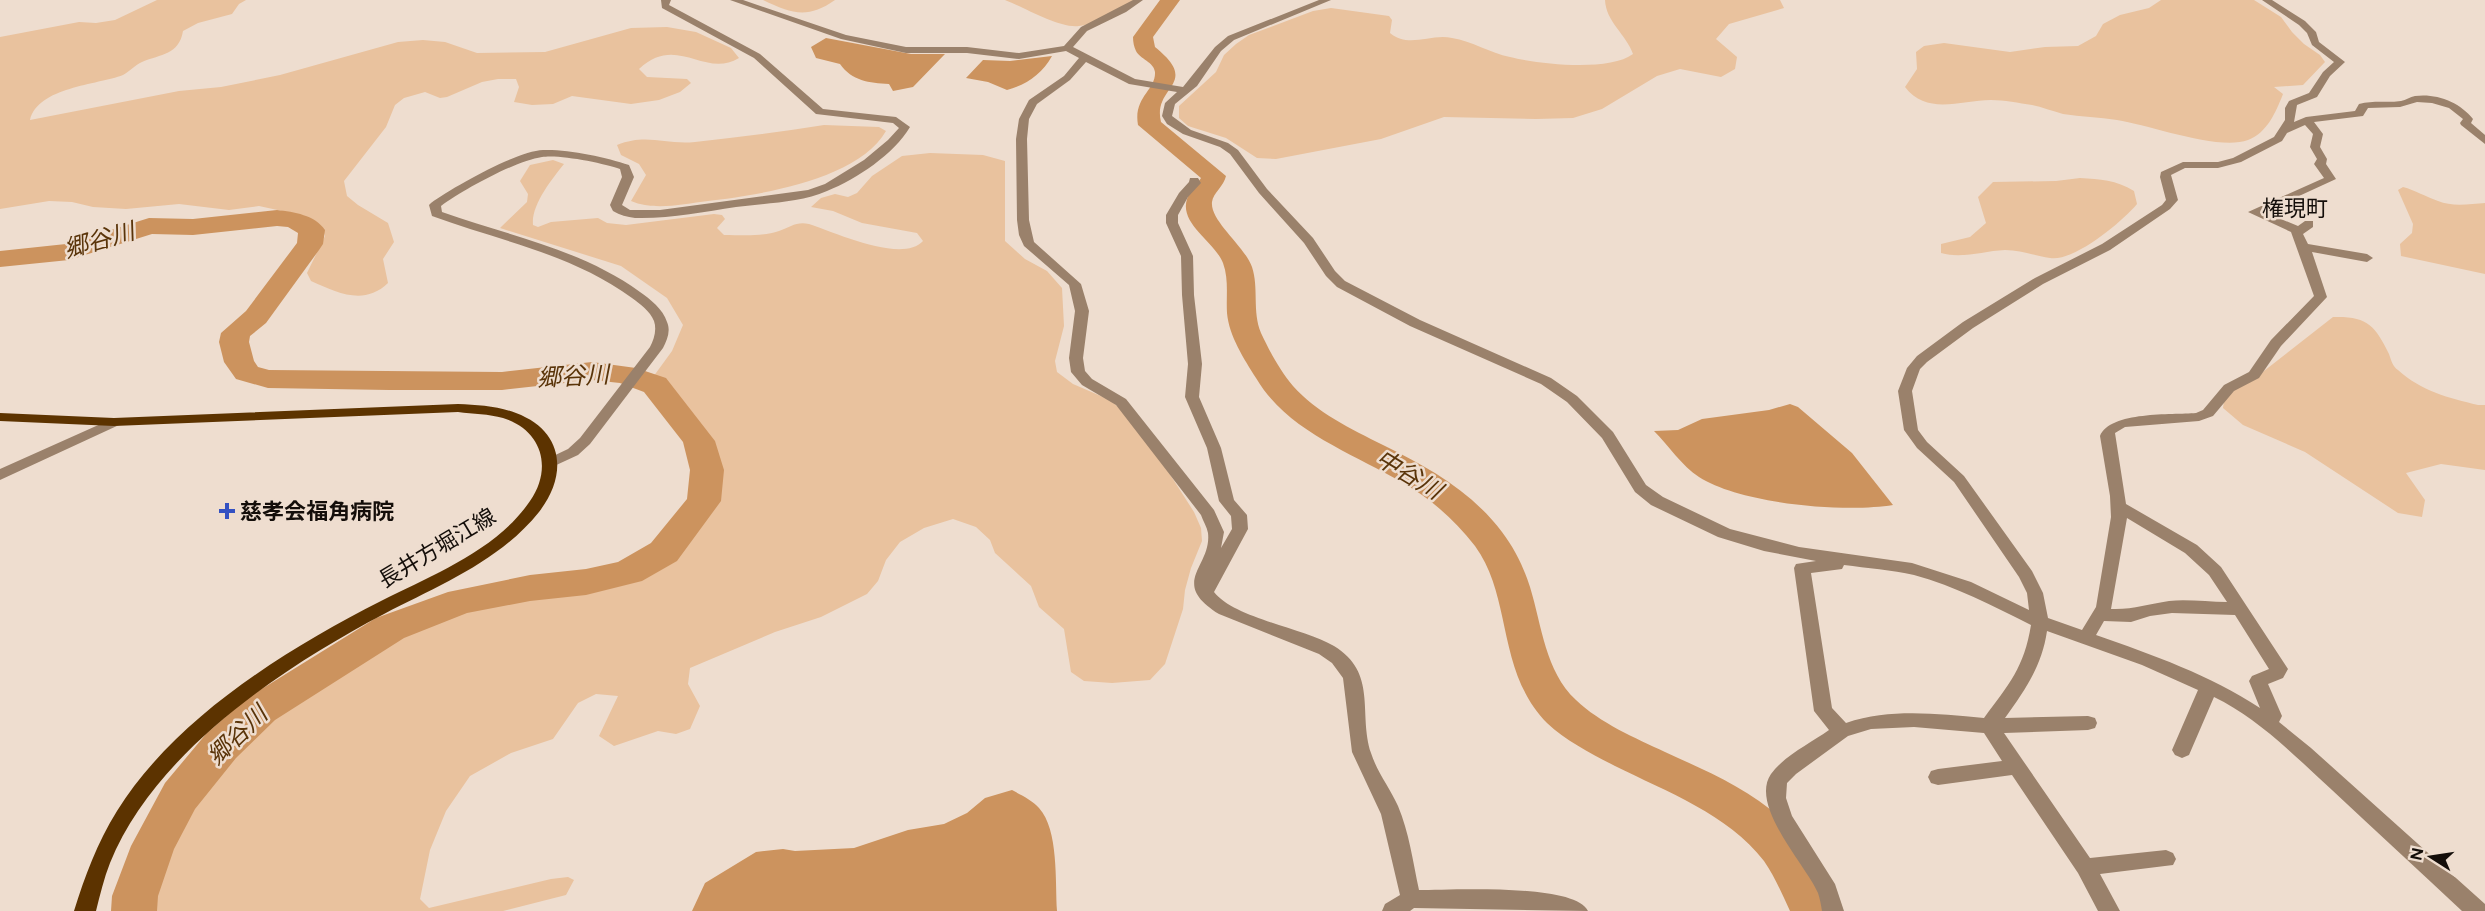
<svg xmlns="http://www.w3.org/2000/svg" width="2485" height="911" viewBox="0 0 2485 911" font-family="Figtree,'Noto Sans JP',sans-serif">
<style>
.green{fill:#e9c29e}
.water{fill:#cc935e}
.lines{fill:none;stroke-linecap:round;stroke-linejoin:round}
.river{fill:#cc935e;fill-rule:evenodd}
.minor{fill:#9a816b;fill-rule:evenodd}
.major{fill:#5c3300;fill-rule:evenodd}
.poi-dot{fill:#3451c2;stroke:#eeddcf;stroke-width:2}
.labels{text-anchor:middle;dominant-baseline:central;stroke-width:5;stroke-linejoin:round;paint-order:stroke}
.far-quarter-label{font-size:22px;fill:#140e0a;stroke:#eeddcf}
.poi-label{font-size:22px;font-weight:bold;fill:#140e0a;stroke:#eeddcf;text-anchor:start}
.street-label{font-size:22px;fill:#140e0a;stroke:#eeddcf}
.water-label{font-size:24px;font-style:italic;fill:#5a3409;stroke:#eeddcf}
</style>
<rect width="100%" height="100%" fill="#eeddcf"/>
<!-- green -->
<path class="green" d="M157,0H246L239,4L232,14L198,23L183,31C179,55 161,54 142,62C135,65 130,71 123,75C97,85 38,87 30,120L179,91L221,87L280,75L398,42L423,40L445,42L477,53L545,52L631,28L667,27L696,32L731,48L739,58C704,79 677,33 639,69L647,77L687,79L691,83L680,92L659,100L631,104L572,96L553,104L532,105L514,102L519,87L516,79H498L482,82L447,97L440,98L425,92L404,98L395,105L386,127L344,181L347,196L358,205L388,223L394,242L383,259L388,283C364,306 338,293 311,281L307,273L325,236L322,227L282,211L259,206L229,210L179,204L126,209L93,207L72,202L49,201L0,209V37L79,22L96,23L115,20Z
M763,0H835C808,19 792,14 763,0Z
M1005,0H1134C1119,10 1097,24 1079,26C1061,29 1023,7 1005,0Z
M1605,0H1780L1784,8L1729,24L1716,39L1737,57L1735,69L1721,77L1680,69L1657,76L1602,109L1573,118L1536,119L1444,117L1381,139L1276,159L1257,158L1226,138L1188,126L1179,118V106L1216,72L1224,55L1236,44L1249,35L1313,11L1331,8L1389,16L1392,20L1390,33C1409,49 1431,33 1452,38C1472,41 1490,53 1510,57C1538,64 1609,72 1633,54C1626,34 1606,22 1605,0Z
M2161,0H2254L2281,17L2292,32L2304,44L2320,55L2325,62L2303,85L2274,87L2283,94C2276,112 2267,133 2248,140C2218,151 2150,125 2117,120C2099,117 2081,117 2063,114C2052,111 2042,107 2032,105C2019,103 2004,100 1991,100C1961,100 1927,116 1905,87L1917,69L1916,52L1924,46L1944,43L2010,52L2045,47L2078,46L2096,36L2103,24L2120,15L2149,8Z
M824,125L879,127L886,131C858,180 759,195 708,201C683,204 654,211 631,201L646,175L639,164L621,155L617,145C647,133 665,145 695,142C738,137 781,132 824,125Z
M930,153L983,155L1005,161V241L1025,259L1047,271L1062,288L1064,326L1055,361L1057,372L1073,384L1110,400L1125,413L1155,451L1194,512L1201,528L1202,541L1191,568L1185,590L1183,609L1165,664L1150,680L1112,683L1084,681L1071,672L1064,629L1039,607L1031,586L995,553L990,540L976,527L953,519L924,528L900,542L886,560L878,581L867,594L821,617L775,632L690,668L688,684L700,706L690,729L676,734L658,731L614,746L599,736L618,696L596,694L578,703L553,739L511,753L470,776L446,811L430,850L420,899L429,908L551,879L568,877L574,880L566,895L503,911H129L141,860L171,801L225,738L289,683L378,627L451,596L621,572L659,553L697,503L694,446L670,405L648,384L672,351L683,325L667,298L621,266L500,228L527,202L528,194L520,181L530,165L553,160L564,164C552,179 531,205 533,225L538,227L551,222L598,218L607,223L626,225L714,214L722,215L725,219L717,228L724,235C741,235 762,237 779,231C790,227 797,221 809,224C834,232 902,264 923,241L917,233L862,223L833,211L811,207L821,198L835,194L848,197L857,193L872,176L902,156Z
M2080,178C2100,179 2116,180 2134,191L2137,204C2122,222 2074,262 2050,258C2034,256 2021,250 2005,250C1983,251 1963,259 1941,253V244L1970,237L1986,223L1978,197L1993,182L2056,181Z
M2403,187C2415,190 2426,197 2438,201C2452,207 2470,204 2485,203V274L2401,256L2400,244L2412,233L2413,224L2398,190Z
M2333,317C2367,316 2375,325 2389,354C2391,360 2393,367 2398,370C2421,391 2449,398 2478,405H2485V470L2441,464L2406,473L2425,500L2422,517L2398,513L2305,452L2243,425L2223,408L2225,393L2255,378Z"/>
<!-- water -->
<path class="water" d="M826,38L911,54H945L913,87L893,91L889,84C869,83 852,81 840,64L816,58L811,47Z
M1052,56C1042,74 1026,85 1007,90L988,82L966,78L983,60L1010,61Z
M1790,404L1798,407L1852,453L1893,505C1844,513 1741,504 1699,477C1682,466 1668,445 1654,431L1678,430L1702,419L1769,410Z
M1012,790C1021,795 1032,800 1039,808C1059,830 1055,882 1057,911H692L705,883L756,852L783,849L795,851L854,848L908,830L944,824L967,813L985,798Z"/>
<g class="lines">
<!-- river -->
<path class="river" d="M1160,0H1180L1153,37L1155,47C1202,85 1152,85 1161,122L1226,176C1224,186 1213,193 1212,202C1210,221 1244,245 1252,267C1259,288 1252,311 1261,333C1269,350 1280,371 1293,386C1316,412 1351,429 1383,445C1428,467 1471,491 1502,532C1515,549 1524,568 1530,587C1542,626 1545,671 1576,700C1600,723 1635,738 1665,752C1713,774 1770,797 1801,842C1816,863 1826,888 1836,911H1790C1782,894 1775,877 1764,861C1728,814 1667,792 1615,766C1592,754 1566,741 1547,723C1496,671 1513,598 1475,546C1455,520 1431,499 1403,483C1351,452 1288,432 1256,378C1244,359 1229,336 1227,313C1226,296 1229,279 1223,263C1215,242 1179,224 1187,199C1190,191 1197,185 1201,178L1138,125C1133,97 1156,90 1155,72C1154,62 1140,59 1136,51C1134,47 1133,42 1133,37Z
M277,210C294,212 315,215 325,230L323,244L319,250L266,323L250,336L249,342L254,361L258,367L269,370L502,372L592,362L636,368L666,378L715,441L724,470L721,501L677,561L642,581L586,595L530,601L467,613L404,638L275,720L236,758L195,809L174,849L158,896L157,911H111L112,896L131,846L165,783L206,734L247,698L376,618L448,592L530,575L586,569L618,562L651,543L687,499L690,470L683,442L644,392L620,383L592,380L502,390H389L268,388L236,379L224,362L219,342L221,333L246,311L297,243L298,233L288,227L277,226L193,235L152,234L69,260L0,267V251L66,244L149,218L193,219Z"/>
<!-- minor -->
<path class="minor" d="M661,0H671L669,5L760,54L823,109L896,117L910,127C894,154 857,179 827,191C799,203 766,203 736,207C703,212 669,219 635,218C627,217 620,215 613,211L610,205L622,177L620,169C604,163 558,154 542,157C515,161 463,190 441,206L442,212C509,236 581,249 640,292C650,299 663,309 667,322C671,331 667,340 663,348L590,444L578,455L552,467L544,462L547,459L568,449L580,438L650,347C654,339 657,330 654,321C650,311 640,304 632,298C572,254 500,241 432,216L429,205L431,203C453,187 517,151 543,150C567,149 606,157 629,165L634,177L622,205L630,210H660L808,190L825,184L864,160L888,140L899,128L893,123L816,114L754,58L662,8Z
M730,0H743L846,35L906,47H967L1019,53L1064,46L1081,27L1133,0H1143L1126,12L1087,31L1073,47L1135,79L1183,87L1215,47L1228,36L1319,0H1331L1234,40L1221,51L1197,86L1175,104L1172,116L1191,130L1228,143L1238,150L1267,189L1313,238L1335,271L1345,281L1420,320L1551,378L1577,396L1613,432L1646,485L1663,497L1730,529L1799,547L1912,563L1971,582L2029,610L2027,593L2019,577L1954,482L1917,448L1904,430L1898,391L1907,368L1917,356L1963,322L2035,278L2102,244L2162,205L2166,200L2160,177L2161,172L2183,162H2218L2233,158L2274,137L2285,120V108L2289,101L2309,93L2323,72L2334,62L2312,45L2307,33L2299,25L2262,0H2272L2305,21L2316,32L2319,42L2345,62L2330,76L2317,97L2297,105L2294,122L2306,117L2355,111L2359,104C2374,100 2387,103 2401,101C2406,100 2410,97 2415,96C2436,93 2460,102 2473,119L2471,123L2485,135V144L2461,125L2460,123L2463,119L2449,108L2432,103L2417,102L2400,107L2368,108L2363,116L2314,122L2323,134L2320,147L2327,159L2326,164L2336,179L2264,212L2298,226L2305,221H2313V227L2303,234L2308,244L2367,254L2373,258L2367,262L2312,252L2327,297L2281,346L2259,378L2234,391L2213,416L2199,421L2125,427L2115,433L2126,504L2197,545L2221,567L2288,669L2283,678L2268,684L2282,716L2279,722L2311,748L2485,904V911H2462C2419,871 2375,830 2332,790C2296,757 2258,718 2214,697L2189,755L2182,758L2175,755L2172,750L2198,690L2142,665L2047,631C2042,666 2025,690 2005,718L2088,716L2095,718L2097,723L2095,728L2088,730L2004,733L2090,858L2166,850L2173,853L2176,859L2173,865L2100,874L2120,911H2098L2078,873L2012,775L1938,785L1931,783L1928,777L1931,771L1938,769L2002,761L1984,733L1914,727L1871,729L1848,736L1796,774L1787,783L1786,798L1792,816L1835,884L1844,911H1822C1821,905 1820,899 1818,893C1806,865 1749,806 1771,774C1785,755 1811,743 1829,730L1814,711L1794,568L1796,564L1816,561L1764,551L1718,537L1651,505L1635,492L1602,438L1567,402L1541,384L1410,326L1337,287L1326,276L1304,243L1259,193L1230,154L1220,147L1183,134L1167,124L1162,116L1165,103L1177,92L1129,84L1086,62L1070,80L1037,104L1029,119L1027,139L1029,220L1034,242L1081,284L1089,311L1083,358L1085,371L1092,379L1126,399L1214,510L1224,532L1221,548L1232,529L1231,516L1219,501L1207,448L1185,397L1188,364L1182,295L1181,256L1166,223V215L1179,193L1189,182L1190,178H1198L1201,183L1188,197L1178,215V223L1193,256L1194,295L1202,364L1199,397L1221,448L1234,500L1247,515L1248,529L1214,592C1234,618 1303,628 1334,646C1378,673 1358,713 1371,753C1377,772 1390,788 1398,806C1409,832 1413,862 1419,890C1451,890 1575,883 1588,911L1414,908L1410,911H1382L1385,904L1400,895L1381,814L1352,752L1343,678L1332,663L1319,654L1219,614C1168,582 1212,567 1208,533C1207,527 1203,521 1201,515L1116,405L1082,385L1071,372L1069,358L1075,311L1069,285L1024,246L1019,235L1017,220L1016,139L1019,119L1029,100L1064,76L1079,58L1066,51L1019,59L967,53H906L841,39ZM2305,125L2313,134L2310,147L2317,159L2314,164L2324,178L2248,212L2291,232L2314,296L2271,340L2249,372L2224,385L2203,410L2196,413C2172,415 2110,411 2100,436L2110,496L2111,517L2096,607L2082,630L2048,618L2043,593L2032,571L1964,476L1927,442L1918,430L1912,391L1920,369L1927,362L1973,328L2043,284L2110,250L2170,209L2178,200L2171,175L2185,168H2218L2241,162L2282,141L2287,133ZM2127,518L2185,553L2209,575L2227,602C2208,602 2187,599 2169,601C2148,604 2132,610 2111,609ZM1844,565C1867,568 1892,570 1914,575C1955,586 1993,606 2031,625C2024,668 2009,684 1984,718C1936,714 1892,708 1846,723L1832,708L1811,573L1842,569ZM2172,613L2235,615L2269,669L2252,676L2249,681L2260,708C2210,675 2153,655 2096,635L2104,621L2131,622L2150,616Z
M114,418L119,419L121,422L119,425L0,480V469Z"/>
<!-- major -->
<path class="major" d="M458,404C478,405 498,406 516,413C564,431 568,475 539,512C500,561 438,586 384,614C283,667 154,753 110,863C104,878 100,895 96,911H74C85,876 97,843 117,811C175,718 285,650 381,601C432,575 497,550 530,501C553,468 542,430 503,418C489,414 473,414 458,412L114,426L0,421V413L114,418Z"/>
</g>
<!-- markers -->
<path class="poi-dot" d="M224 502h6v6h6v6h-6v6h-6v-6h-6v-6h6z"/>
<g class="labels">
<!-- far-quarter labels -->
<g class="far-quarter-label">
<text x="2295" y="208">権現町</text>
</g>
<!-- poi labels -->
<g class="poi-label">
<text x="240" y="511">慈孝会福角病院</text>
</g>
<!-- street labels -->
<g class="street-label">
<text transform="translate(437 548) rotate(-31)">長井方堀江線</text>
</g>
<!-- water labels -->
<g class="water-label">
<text transform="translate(99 240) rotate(-16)">郷谷川</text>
<text transform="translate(573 376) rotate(-3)">郷谷川</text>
<text transform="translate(1409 474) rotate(31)">中谷川</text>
<text transform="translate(237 735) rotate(-44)">郷谷川</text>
</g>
</g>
<!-- north arrow -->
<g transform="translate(2431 857) rotate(282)" stroke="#eeddcf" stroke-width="4.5" paint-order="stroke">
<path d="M0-4.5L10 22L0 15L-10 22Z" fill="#140e0a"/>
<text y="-9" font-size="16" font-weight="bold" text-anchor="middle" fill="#140e0a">N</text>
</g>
</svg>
